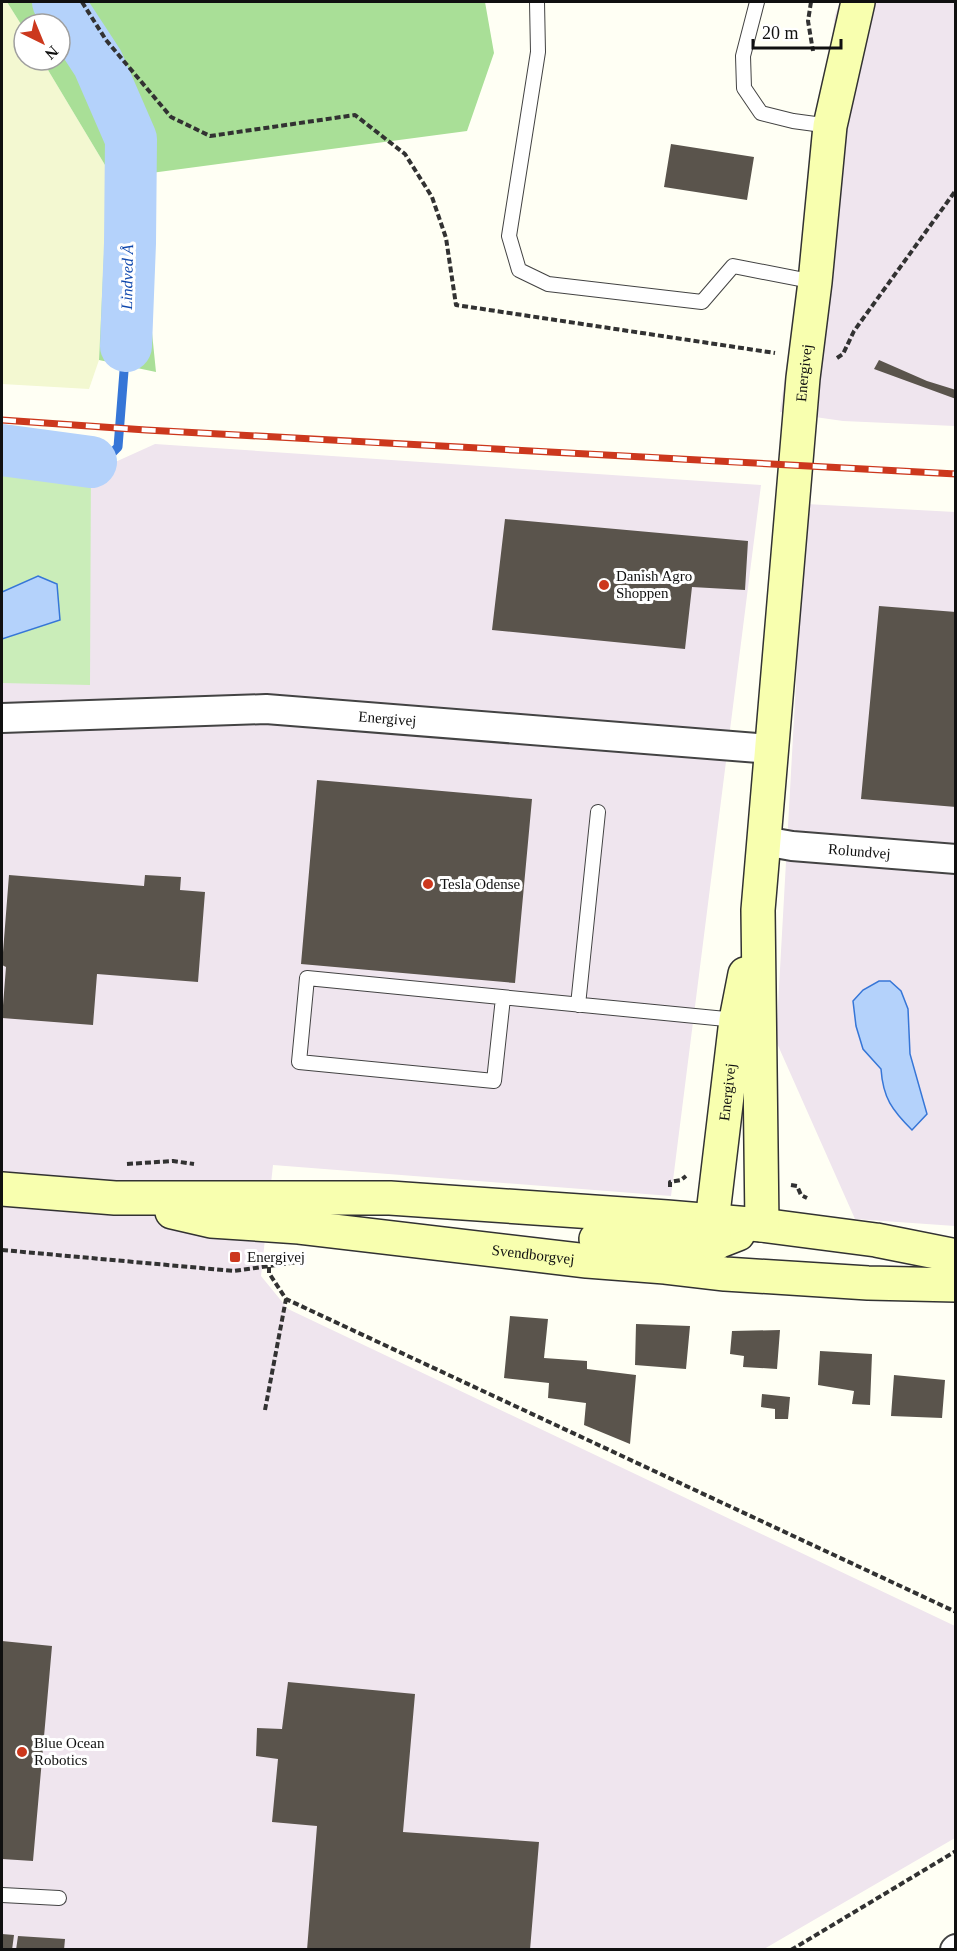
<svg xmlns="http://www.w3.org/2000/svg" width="957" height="1951" viewBox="0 0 957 1951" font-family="Georgia,serif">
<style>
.industrial{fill:#efe5ee}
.farmland{fill:#f3f8d1}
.green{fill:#caedb9}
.forest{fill:#a9df97}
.water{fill:#b4d2fb;stroke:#3676d7;stroke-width:1.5}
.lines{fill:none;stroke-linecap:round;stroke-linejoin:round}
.stream{stroke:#3676d7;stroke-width:9}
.river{stroke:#b4d2fb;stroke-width:52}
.building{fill:#5a544c}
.lane-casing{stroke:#434343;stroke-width:16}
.street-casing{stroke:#434343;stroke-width:32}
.secondary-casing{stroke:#323232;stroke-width:36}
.path{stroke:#323232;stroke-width:4;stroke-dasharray:6 3;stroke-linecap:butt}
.lane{stroke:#fff;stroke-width:14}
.street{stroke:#fff;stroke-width:28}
.secondary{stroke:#f8ffaf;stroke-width:33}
.rail-casing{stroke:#cc381d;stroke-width:7}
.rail{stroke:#fff;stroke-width:4.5;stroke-dasharray:14;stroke-linecap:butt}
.poi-dot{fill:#cc381d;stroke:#fff;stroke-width:2}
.labels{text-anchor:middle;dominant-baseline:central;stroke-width:6;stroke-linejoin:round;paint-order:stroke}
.street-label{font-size:15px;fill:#101010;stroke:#fff}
.poi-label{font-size:15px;fill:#101010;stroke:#fff;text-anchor:start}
.water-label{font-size:16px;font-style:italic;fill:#0f48ad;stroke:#fff}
</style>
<rect width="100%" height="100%" fill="#fffff4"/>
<!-- industrial -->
<path class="industrial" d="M840,2H955V426L843,421L780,412L835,15Z
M155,444L761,485L671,1196L273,1165L261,1276L288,1309L955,1626V1838L764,1949H2V476L91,473Z
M806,504L955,512V1226L855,1219L776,1041Z"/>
<!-- farmland -->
<path class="farmland" d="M2,2H7L24,29V60H42L108,170L99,360L89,389L2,384Z"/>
<!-- green -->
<path class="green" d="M2,450L91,462L90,685L2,683V639L60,620L38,576L2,592Z"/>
<!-- forest -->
<path class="forest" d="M7,2H485L494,53L467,131L136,175L156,372L99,360L108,170L42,60H60V24H24V29Z"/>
<!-- water -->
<path class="water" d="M38,576L57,584L60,620L2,639V592Z
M879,981H890L901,991L908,1009L910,1054L927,1114L912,1130C892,1110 883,1098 881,1069L863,1049L856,1026L853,1001L863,990Z"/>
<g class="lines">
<!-- stream -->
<path class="stream" d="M91,462L102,463L118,447L126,346"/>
<!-- river -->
<path class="river" d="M58,2L98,63L131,139L130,243L126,346
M2,450L91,462"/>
</g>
<!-- building -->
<path class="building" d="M671,144L754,157L747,200L664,187Z
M879,360L927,381L956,390V399L874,369Z
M505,519L748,541L745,590L692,587L685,649L492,630Z
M879,606L956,612V807L861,799Z
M317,780L532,799L515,983L301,964Z
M9,875L144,886L145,875L181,877L180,890L205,892L198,982L97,974L93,1025L2,1018L6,967L2,965Z
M510,1316L548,1319L544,1358L587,1361V1369L636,1375L630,1444L584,1425L586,1403L548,1398L549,1383L504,1378Z
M636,1324L690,1326L686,1369L635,1365Z
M780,1330L777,1369L743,1367L744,1356L730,1354L732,1331Z
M820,1351L872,1354L870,1405L852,1404L854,1391L818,1385Z
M894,1375L945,1380L942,1418L891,1416Z
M762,1394L790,1397L788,1419H775V1409L761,1407Z
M2,1641L52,1646L33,1861L2,1859Z
M288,1682L415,1694L403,1832L539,1842L530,1950H307L317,1826L272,1822L278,1759L256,1756L257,1728L282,1729Z
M2,1934L14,1935L12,1950H2Z
M18,1936L65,1939L64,1950H16Z"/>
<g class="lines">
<defs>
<path id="lane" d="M537,2L538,52L509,236L519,270L548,284L702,302L733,266L815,282
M757,2L743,56L744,88L761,113L793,121L830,126
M503,998L494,1081L299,1062L307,978L736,1020
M578,1005L598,812
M2,1895L59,1898"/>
<g id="street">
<path id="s1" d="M2,718L266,709L771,749"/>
<path id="s2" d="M764,841L792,846L956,859"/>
<path d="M955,1950L956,1949"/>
</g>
<g id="secondary">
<path d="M2,1189L115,1198H390L667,1217L762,1225L876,1240L956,1256"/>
<path id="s3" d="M172,1212L211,1221L299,1227L587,1261L665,1267L725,1274L868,1283L956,1285"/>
<path id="s4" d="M762,1225L758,910L803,378L815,282L830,126L858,2"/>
<path d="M596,1239L666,1244L715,1243L738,1234"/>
<path id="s5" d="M715,1244L712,1222L736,1020L745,974"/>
</g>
</defs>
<!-- lane casing -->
<use href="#lane" class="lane-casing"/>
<!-- street casing -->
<use href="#street" class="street-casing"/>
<!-- secondary casing -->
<use href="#secondary" class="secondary-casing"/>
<!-- path -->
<path class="path" d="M82,2L106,40L171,117L210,136L355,115L405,154L432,197L446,238L456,305L775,353
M811,2L808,21L813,51
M837,358L843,354L854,331L956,190
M127,1164L173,1161L194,1164
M791,1185L797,1186L801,1195L807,1198
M670,1187V1182L681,1180L686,1176
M2,1250L234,1271L305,1261
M269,1267V1273L286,1299L956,1612
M265,1410L286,1299
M791,1950L956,1851"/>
<!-- lane -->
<use href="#lane" class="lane"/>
<!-- street -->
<use href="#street" class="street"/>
<!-- secondary -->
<use href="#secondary" class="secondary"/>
<defs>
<path id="rail" d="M2,420L146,430L956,474"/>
</defs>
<!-- rail casing -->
<use href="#rail" class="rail-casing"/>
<!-- rail -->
<use href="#rail" class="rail"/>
</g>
<!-- markers -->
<g class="poi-dot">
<circle cx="604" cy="585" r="6"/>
<circle cx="428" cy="884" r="6"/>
<rect x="229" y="1251" width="12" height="12" rx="3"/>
<circle cx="22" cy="1752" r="6"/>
</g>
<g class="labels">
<!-- street labels -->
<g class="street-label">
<text stroke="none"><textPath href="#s4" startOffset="854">Energivej</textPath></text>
<text stroke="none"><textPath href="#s1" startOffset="386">Energivej</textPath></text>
<text stroke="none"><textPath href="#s2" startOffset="96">Rolundvej</textPath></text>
<text stroke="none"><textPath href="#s5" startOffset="153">Energivej</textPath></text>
<text stroke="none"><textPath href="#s3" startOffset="364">Svendborgvej</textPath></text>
</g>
<!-- poi labels -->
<g class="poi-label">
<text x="616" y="576">Danish Agro<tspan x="616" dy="17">Shoppen</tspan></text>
<text x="440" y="884">Tesla Odense</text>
<text x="247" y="1257">Energivej</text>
<text x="34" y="1743">Blue Ocean<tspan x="34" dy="17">Robotics</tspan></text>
</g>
<!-- water labels -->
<g class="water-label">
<text transform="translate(127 277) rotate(-89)">Lindved Å</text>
</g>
</g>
<!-- border -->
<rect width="957" height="1951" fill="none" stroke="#101010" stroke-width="6"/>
<!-- north arrow -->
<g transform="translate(42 42) rotate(137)"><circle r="28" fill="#ffffff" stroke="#9f9f9f" stroke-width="1.5"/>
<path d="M0-4.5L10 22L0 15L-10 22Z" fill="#cc381d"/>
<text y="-9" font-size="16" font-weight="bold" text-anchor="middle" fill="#101010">N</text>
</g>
<!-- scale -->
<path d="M753 39v9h88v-9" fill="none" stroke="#101010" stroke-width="3"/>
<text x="762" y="39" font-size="18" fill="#101010" stroke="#ffffff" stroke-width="4.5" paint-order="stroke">20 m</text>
</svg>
